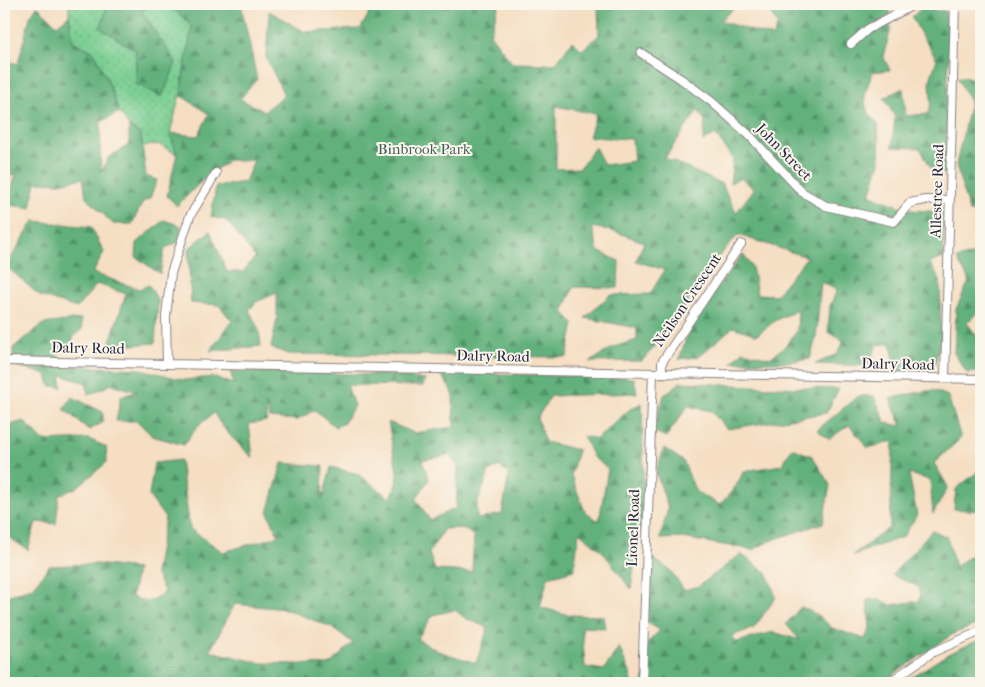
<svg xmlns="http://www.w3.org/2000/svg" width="985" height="687" viewBox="0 0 985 687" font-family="'IM FELL French Canon',serif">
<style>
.green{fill:url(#green-dots);stroke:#4e7866}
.forest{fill:url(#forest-firs);stroke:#426a5c;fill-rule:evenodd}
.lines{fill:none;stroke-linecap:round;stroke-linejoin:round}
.minor-casing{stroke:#8c807e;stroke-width:10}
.minor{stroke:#fff;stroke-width:8}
.labels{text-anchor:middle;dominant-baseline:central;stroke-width:4;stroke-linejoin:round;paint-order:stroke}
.park-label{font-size:15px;fill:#405e59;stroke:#fbf7ec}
.street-label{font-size:15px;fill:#22223b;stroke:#fbf7ec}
</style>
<defs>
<pattern id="green-dots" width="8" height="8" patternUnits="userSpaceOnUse" patternTransform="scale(1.25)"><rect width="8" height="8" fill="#79ce92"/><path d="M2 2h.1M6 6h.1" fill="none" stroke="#68b17f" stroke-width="1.8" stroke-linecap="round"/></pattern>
<pattern id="forest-firs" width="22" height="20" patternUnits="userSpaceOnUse" patternTransform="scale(1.25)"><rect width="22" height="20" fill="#62b17c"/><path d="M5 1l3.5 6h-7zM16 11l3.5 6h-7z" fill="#509067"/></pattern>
</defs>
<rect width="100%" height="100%" fill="#fbf7ec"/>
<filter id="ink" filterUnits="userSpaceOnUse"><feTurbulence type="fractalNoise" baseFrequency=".02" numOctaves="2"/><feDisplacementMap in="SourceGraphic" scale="10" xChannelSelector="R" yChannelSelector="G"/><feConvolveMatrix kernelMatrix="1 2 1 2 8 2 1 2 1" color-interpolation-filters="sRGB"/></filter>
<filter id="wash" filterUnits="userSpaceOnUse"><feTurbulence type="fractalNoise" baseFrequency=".0096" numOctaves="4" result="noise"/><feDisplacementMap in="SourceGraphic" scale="20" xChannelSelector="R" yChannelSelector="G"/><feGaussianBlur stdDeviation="1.12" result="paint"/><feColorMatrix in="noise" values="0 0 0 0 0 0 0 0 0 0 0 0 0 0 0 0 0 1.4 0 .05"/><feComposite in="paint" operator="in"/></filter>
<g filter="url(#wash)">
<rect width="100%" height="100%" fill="#f5dec2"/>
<!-- green -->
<path class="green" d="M69,4H108L101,28L136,50V84L176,63L142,12L149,4H170L192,27L180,95L170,133L177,154L158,144L142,147L141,135L129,126L119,112L108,81L94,52L73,42L69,15Z"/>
<!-- forest -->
<path class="forest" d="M108,4H149L142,12L176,63L162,97L136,84V50L100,28Z
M170,4H241L257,79L240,99L264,111L284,95L266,57L269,11L305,32L360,29L375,4H499L490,34L512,63L555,64L572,41L582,50L599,35L598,6L586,4H738L720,21L773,37L778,24L763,4H891L889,6L891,29L883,56L890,70L873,72C864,94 859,106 878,124L880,162L870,195L910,210L942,212L944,258L930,263L940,280L941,338L934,369L896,373L891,343L877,345L868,366L815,364L837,354L844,341L828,332L830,306L837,290L821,282L816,338L810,359L787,362H732L743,351L770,358L785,346L797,331L798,310L776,320L757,335L733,327L698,357L679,359L694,317L743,254L752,267L757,294L776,295L807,257L738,235L716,260L669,330L642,361L590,362L614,347L637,340V328L585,318L610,295L650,294L665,270L636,261L644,242L616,232L592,227L598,251L619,261L618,288L574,287L563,312L574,324L567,357L289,354L271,348L277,319V293L256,302L249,310L259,330L261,346L210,351L232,321L219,305L191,303L188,249L210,231L227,272H243L255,257L226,220L211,217L216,186L245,182L254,160H228L202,181L177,206L167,196L177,154L170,133L198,136L209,114L180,95L192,27ZM556,106L596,114L589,137L632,139L634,161L604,165L595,147L580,168L556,169ZM698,110L705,121L703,142L715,134L733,159L730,183L741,178L754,189L736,213L722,184L665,158Z
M923,4H942L931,10L945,11L950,40L946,115L948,172L935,175L920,148L892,147L895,117L884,98L903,88L906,116L928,114L931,103L930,80L937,59L923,38L912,17L924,5Z
M37,6L57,25L69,15L73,41L94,52L108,81L119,112L101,122L100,150L101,172L109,157L129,145V126L141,135L146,176L157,180L150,198L143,202L132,224H113L86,197L83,178L60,183L36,182L31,208L8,205L16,173L4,180V171L9,161L4,162V22L6,28V61L18,64L30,17Z
M957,77L981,79V213L969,212L956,165L970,102Z
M164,220L181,226L179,242L165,248L160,274L136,257L137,243Z
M34,221L91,227L104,252L93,273L139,289L149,285L158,301L155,343L108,347L126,294L97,284L77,308L40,296L6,266Z
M981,252V309L967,323L981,341V372L967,373L954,353L956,309L969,281L957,259Z
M81,319L82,329L73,337L72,346L54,353L75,366L141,369L184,380L212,377L234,384L230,371L389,375L426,380L423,386L347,385L354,406L344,423L335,427L315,410L297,420L270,418L266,403L267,421L249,424L253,458C239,444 223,431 214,413L198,426L184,445L152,436L137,421H116L121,396L137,392L112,384L88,395L86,383L61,375L62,387L50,386L47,375L13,365V348L43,324Z
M439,372L634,378L637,393L551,396L537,418L545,442L578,450L571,475L585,512L599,521L608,469L593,457L583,436L597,439L630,409L642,403L644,500L631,589L602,551L579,532L574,570L548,577L540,607L568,615L603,616L605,628L582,627L585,667L604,670L619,647L629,670L633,683H4V597L33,587L49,566L97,564L137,569L132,597L147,602L165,593L155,573L165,518L149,496L154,463L180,460L190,529L223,552L279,536L268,513L282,463L323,466L322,500L331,467L358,474L391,499L398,477L388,422L414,433L454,427L453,393ZM449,455L458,467L456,508L430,520L416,499L429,479L422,460ZM499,466L509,474L502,514L477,519V505L489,472ZM463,528L474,536L472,572L435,570L429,553L444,529ZM235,604L285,609L331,627L353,643L329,665L261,663L210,651ZM455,610L465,618L488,628L476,663L438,651L417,639L433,615Z
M681,382L749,386L839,389L826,413L727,429L711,411L688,406L666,437L653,431L664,395Z
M933,390L948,396L961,438L934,463L948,487L933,514L930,480L909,474L917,515L903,537L853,555L890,527L893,441L868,448L849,425L829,439L817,430L858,396H874L886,423L902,426L890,399L910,394Z
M72,397L103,412V422L89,430L64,409Z
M24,421L44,441L89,439L106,447L107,462L76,488L59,495L56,524L36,522L28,550L4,534V427Z
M664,448L683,461L696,492L720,505L736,486L744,471L782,465L792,448L812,456L830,485L823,523L772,540L753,550L682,538L660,539L668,508L656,472Z
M981,469V511L954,509L956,489Z
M932,530L947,537L955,567L981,548V623L953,634L881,683H643L648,660L644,646L660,630L646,622L652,588L651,557L671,571L684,590L699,586L741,554L767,573L776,597L754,628L731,636L737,642L773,632L800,640L786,624L801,607L818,615L832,628L865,639L870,628L867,600H882L891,605L920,601L919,587L892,575Z
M981,639V673H975L966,683H951L946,680L930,683H902L948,654Z"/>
</g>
<g filter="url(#ink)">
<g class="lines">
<defs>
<path id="minor" d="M851,44L868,29L915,4
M641,53L681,79L712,102L749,135L802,192L826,206L894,222L910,203L925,200H950
M4,361L981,379
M167,363L166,316L171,273L190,216L216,173
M662,373V362L741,244
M945,378L955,4
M642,683L653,373
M888,683L933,652L981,631"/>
</defs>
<!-- minor casing -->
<use href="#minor" class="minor-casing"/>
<!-- minor -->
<use href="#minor" class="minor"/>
</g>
</g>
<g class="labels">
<!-- park labels -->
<g class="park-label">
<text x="424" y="149">Binbrook Park</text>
</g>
<!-- street labels -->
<g class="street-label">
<text transform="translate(784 152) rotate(46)">John Street</text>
<text transform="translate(937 191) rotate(-88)">Allestree Road</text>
<text transform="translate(687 300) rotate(-56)">Neilson Crescent</text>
<text transform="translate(88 348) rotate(1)">Dalry Road</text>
<text transform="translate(493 356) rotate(1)">Dalry Road</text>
<text transform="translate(898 364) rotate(1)">Dalry Road</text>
<text transform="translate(633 528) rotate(-88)">Lionel Road</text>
</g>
</g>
<!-- margin -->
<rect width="985" height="687" fill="none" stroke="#fbf7ec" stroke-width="20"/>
</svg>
